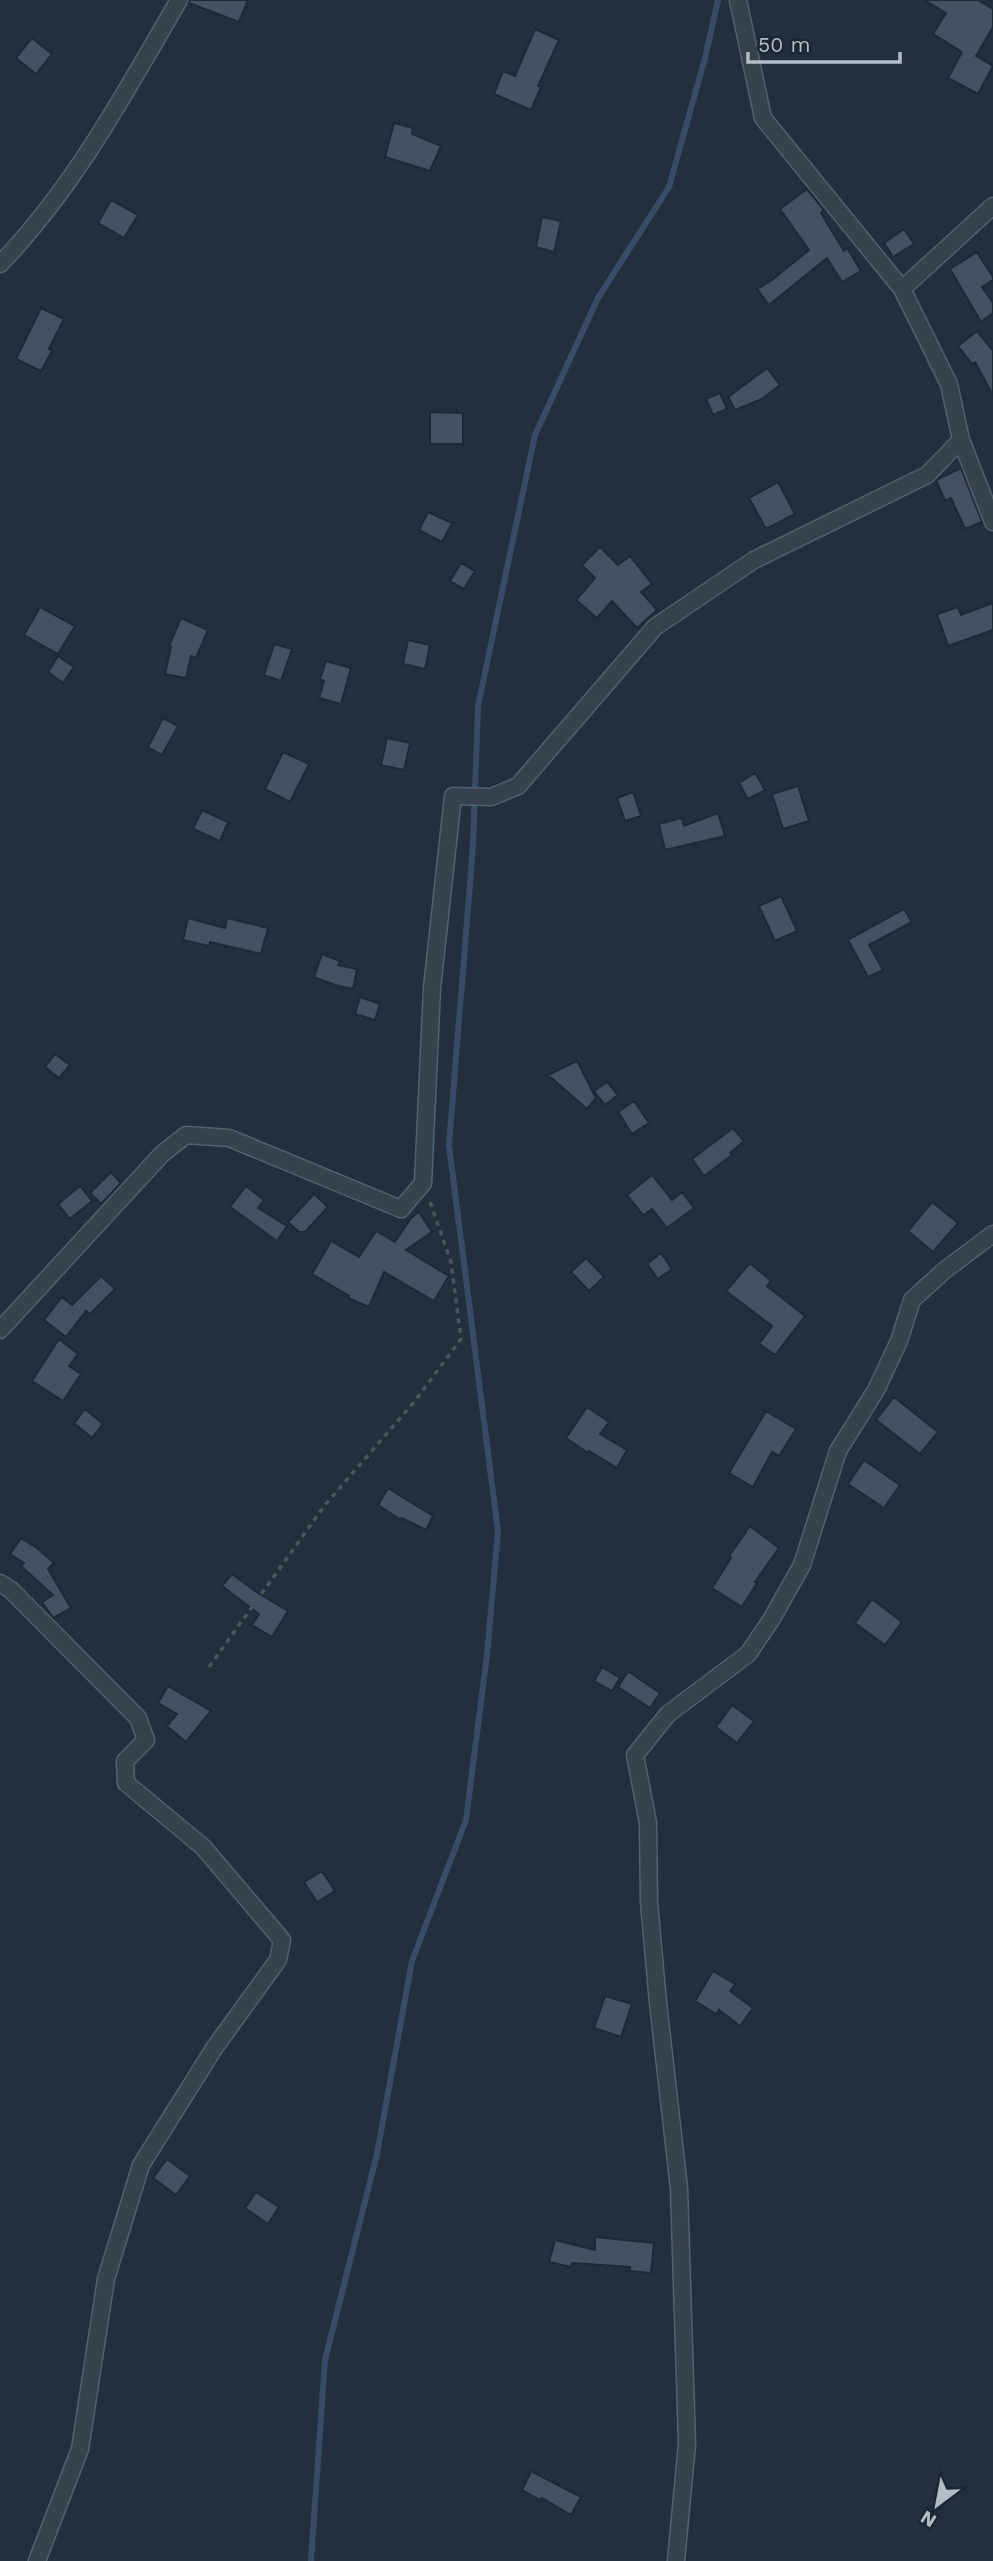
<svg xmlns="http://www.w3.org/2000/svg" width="993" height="2561" viewBox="0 0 993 2561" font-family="'Work Sans',sans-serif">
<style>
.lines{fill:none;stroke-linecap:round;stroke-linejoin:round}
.stream{stroke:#394c67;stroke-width:6}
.building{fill:#455162;stroke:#1f2835;stroke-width:2}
.minor-casing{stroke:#565f6c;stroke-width:19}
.path{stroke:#44595c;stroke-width:3.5;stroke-dasharray:5 5;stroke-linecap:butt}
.minor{stroke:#38414e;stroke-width:16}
</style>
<rect width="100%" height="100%" fill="#242f3e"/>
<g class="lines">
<!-- stream -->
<path class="stream" d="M311,2561L325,2360L377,2154L412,1961L466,1820L487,1655L498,1532L449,1145L473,846L478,706L535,435L598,298L669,187L705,58L718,0"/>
</g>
<!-- building -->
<path class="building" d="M189,0H248L239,22L189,3Z
M924,0H978L993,9V27L976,56L993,66L978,94L948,78L962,52L933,34L946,13Z
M535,29L559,40L538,86L541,87L531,110L494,94L503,71L515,76Z
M32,38L52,54L36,74L16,58Z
M394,123L413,128L412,134L441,146L430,171L385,157Z
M807,189L824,210L821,213L844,251L847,248L861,271L842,282L827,258L769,305L757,289L772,280L809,250L780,209Z
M111,200L138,215L124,238L98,223Z
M542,217L561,221L554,252L536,247Z
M904,229L914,244L893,257L884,243Z
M977,252L993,277V280L982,287L993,303V313L981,322L950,269Z
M41,308L64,319L49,349L52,351L41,371L16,359Z
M977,331L993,351V396L975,362L972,364L958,346Z
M767,368L780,385L762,399L735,410L728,397Z
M720,393L727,409L713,415L706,399Z
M430,412L463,413V444H430Z
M961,468L982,522L965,529L951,498L945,501L936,480Z
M778,482L795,514L766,529L749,498Z
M428,512L452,523L442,542L419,530Z
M600,547L618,565L630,556L652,584L641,592L657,610L637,628L612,601L597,618L576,600L595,578L582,565Z
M461,563L475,571L464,589L450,581Z
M993,603V630L948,646L937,614L958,607L961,615Z
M40,607L75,626L58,654L24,635Z
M181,618L208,630L196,658L191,656L186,678L165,674L171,647L169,646Z
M408,640L430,645L425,669L403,664Z
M274,644L292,649L281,681L264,675Z
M58,656L74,667L63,683L48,672Z
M326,661L351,668L341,704L319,698L324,681L320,679Z
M163,718L178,726L162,755L148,747Z
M387,738L410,743L404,770L381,765Z
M283,752L309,764L290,802L265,789Z
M755,773L765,790L748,799L739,783Z
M798,786L809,821L783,829L772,794Z
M633,792L641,816L625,821L617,798Z
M202,810L228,822L220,841L193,829Z
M718,813L725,836L665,850L659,824L682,818L684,826Z
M781,896L797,931L775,941L759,906Z
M904,909L912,922L869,945L883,970L868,977L848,940Z
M188,918L225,928L227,918L268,928L261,954L210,942L209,946L183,940Z
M322,954L340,961L338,965L357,969L353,989L335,985L314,977Z
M360,997L380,1004L375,1020L355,1014Z
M55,1054L70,1065L59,1078L45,1067Z
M577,1061L596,1098L587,1109L548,1075Z
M607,1082L618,1095L605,1105L594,1091Z
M634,1101L649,1123L632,1134L618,1112Z
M733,1128L744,1141L730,1153L732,1155L704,1176L692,1159Z
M111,1172L121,1183L101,1204L90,1193Z
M652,1175L672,1200L682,1192L694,1208L667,1228L652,1209L643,1215L627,1195Z
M80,1186L92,1201L70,1219L58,1204Z
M246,1186L264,1200L258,1208L287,1226L277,1241L230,1207Z
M314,1194L328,1207L305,1232H299L288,1222Z
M932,1202L958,1223L933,1252L908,1231Z
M419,1212L432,1232L406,1250L449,1276L434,1301L384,1272L369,1307L348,1298L349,1296L312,1274L331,1241L359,1257L376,1231L395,1242L411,1218Z
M661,1253L672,1269L658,1279L647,1264Z
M586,1258L604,1277L589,1291L571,1272Z
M750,1263L771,1281L767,1286L805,1316L775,1355L759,1344L772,1326L726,1291Z
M101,1276L115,1289L90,1314L86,1311L66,1337L44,1320L62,1297L72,1305Z
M59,1339L78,1354L69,1366L81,1374L63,1401L32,1381Z
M894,1397L938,1432L920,1454L876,1420Z
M587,1407L609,1422L600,1434L627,1450L617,1468L589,1451L588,1453L566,1438Z
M85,1409L103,1424L92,1438L74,1423Z
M766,1411L796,1429L779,1456L772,1452L753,1487L729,1473Z
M864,1460L900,1485L884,1508L848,1484Z
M388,1488L433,1516L426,1530L402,1518L401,1520L378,1505Z
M750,1526L779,1548L755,1582L757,1583L742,1607L712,1588L731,1558L729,1556Z
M21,1538L37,1548L54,1563L48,1569L71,1608L53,1618L42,1602L53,1595L21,1566L24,1563L10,1554Z
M232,1574L258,1593L288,1611L272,1637L252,1625L259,1614L222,1586Z
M872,1599L902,1622L885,1645L855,1623Z
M602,1667L620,1678L612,1691L594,1681Z
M628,1671L660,1693L650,1708L618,1687Z
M168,1686L211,1711L186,1742L167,1726L177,1714L158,1703Z
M732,1705L754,1721L737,1743L716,1727Z
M322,1871L335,1891L317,1902L304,1882Z
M713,1971L735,1984L730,1991L753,2008L740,2026L719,2010L716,2014L695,2001Z
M605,1996L632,2004L621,2037L594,2028Z
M167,2159L190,2176L176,2195L153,2178Z
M256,2192L279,2207L268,2224L245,2208Z
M595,2237L654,2243L651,2273L630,2271V2267L572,2263L571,2267L549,2262L555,2240L595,2250Z
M531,2471L581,2497L571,2515L542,2498L540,2500L522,2490Z"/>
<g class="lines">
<defs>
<path id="minor" d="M738,0L763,118L902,289
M0,264C74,188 126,91 179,0
M961,440L993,522
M0,1330L162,1154L186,1135L229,1138L401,1209L423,1183L432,988L453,796L491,797L518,786L655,627L754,560L927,475L961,440L949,384L902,289L993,206
M0,1583L11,1590L138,1718L146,1740L125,1761L126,1783L203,1847L282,1940L278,1960L215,2047L141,2165L106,2279L80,2449L37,2561
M676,2561L687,2444L679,2188L658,2003L649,1902L648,1823L635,1755L668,1714L748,1654L771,1620L802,1565L838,1451L876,1390L899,1341L912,1300L945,1270L993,1234"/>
</defs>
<!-- minor casing -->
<use href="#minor" class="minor-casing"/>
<!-- path -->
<path class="path" d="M209,1667L325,1505L415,1401L461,1339L451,1262L430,1202"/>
<!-- minor -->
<use href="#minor" class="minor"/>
</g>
<!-- north arrow -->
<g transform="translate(937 2505) rotate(212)" stroke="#1d2633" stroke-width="5" paint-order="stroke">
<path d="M0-5L12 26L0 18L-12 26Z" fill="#b4bcc9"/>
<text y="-10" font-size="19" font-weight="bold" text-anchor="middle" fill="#b4bcc9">N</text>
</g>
<!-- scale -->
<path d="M748 52v10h152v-10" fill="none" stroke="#b4bcc9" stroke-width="3.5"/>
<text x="758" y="52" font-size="21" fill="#b4bcc9" stroke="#1d2633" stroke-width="5" paint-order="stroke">50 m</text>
</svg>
